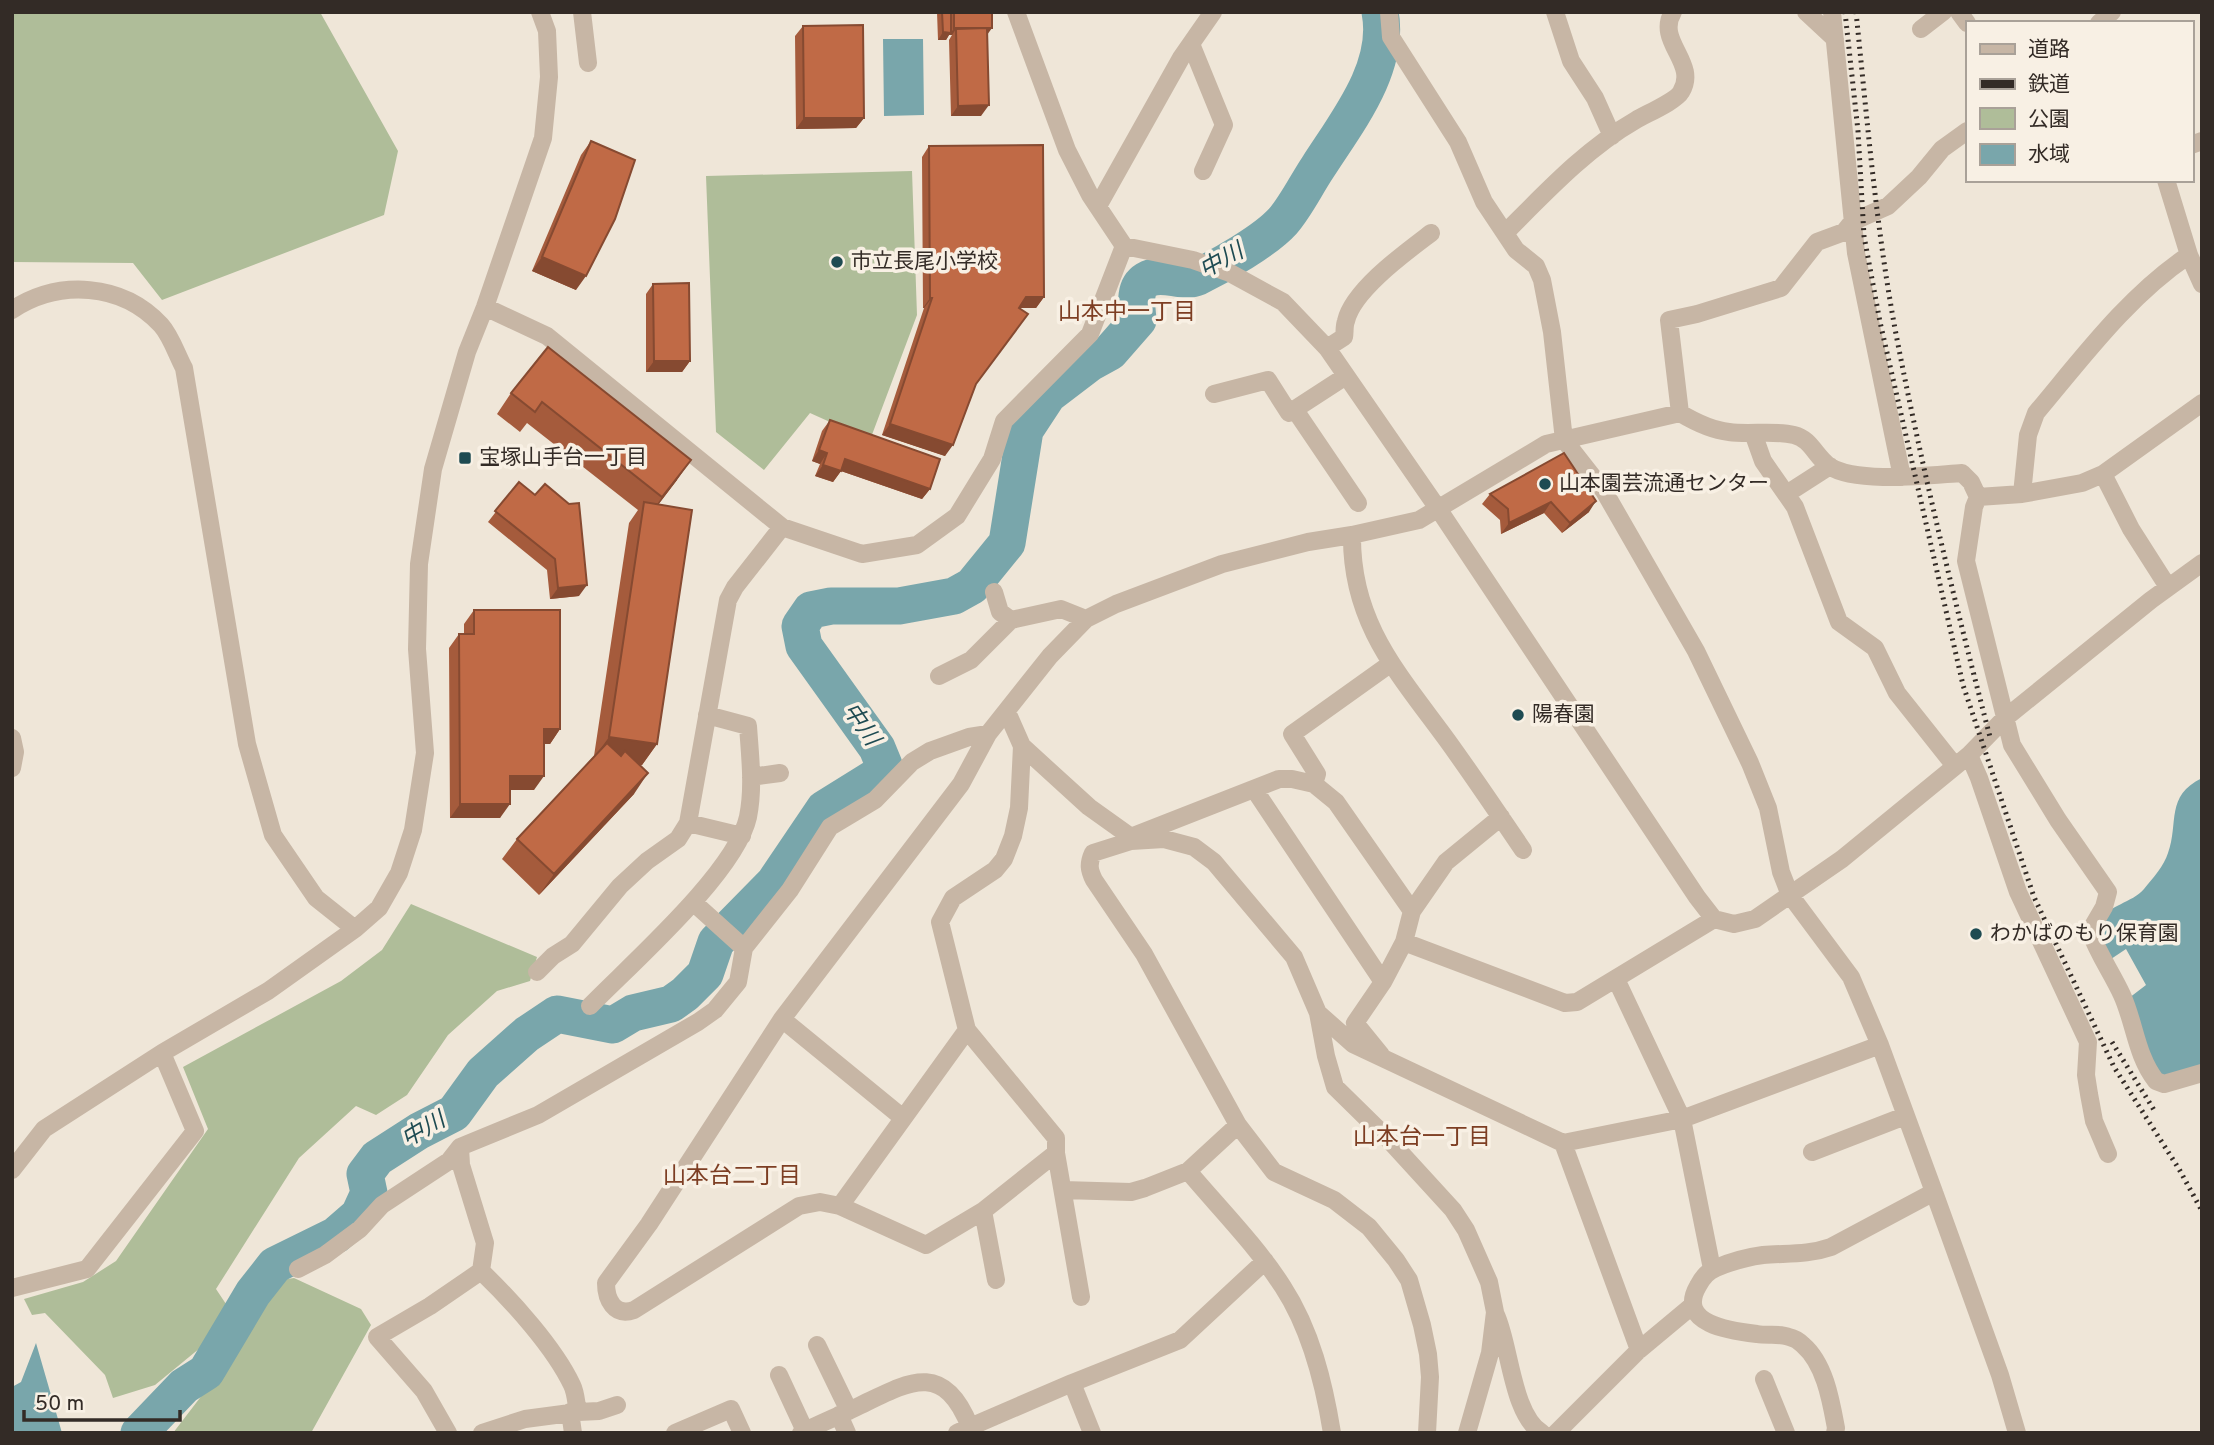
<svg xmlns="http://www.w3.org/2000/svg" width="2214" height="1445" viewBox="0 0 2214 1445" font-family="Overpass,'Noto Sans JP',sans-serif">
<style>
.green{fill:#afbd99}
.water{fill:#79a6ab}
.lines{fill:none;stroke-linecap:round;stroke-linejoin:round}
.river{stroke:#79a6ab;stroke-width:37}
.minor{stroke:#c7b6a5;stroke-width:18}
.rail{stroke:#332b26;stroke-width:5;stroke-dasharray:2 5;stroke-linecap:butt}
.wall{fill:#a55b3c}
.shaded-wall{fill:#864a31}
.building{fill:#c06a46;stroke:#864a31;stroke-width:2}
.poi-dot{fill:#1e4b52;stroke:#f8f0e4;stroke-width:2.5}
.labels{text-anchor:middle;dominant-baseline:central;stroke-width:7;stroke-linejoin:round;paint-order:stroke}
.poi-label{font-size:21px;fill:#332b26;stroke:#f8f0e4;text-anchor:start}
.water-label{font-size:23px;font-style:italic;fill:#1e4b52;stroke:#f8f0e4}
.neighbourhood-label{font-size:23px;fill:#7d3e23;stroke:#f8f0e4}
</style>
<rect width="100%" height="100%" fill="#efe6d8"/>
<!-- green -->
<path class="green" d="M12,12H320L398,151L384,215L162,300L133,263L12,262Z
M912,171L917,315L870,440L810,413L764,470L716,432L706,176Z
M411,904L537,957L530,981L497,991L448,1035L407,1095L376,1115L356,1106L299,1158L216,1289L230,1310L200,1348L155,1385L113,1398L105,1375L45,1313L32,1315L24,1299L83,1282L116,1261L208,1129L183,1067L341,981L382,950Z
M294,1278L361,1309L371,1325L311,1433H173L229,1360L274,1281Z"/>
<!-- water -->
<path class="water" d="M883,39H923L924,115L884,116Z
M2202,778V1065L2172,1077L2155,1073L2129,998L2146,985L2126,949L2108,961C2102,946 2095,936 2102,920C2108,905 2132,903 2144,889C2153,878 2164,866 2168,853C2179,823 2165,796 2202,778Z
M36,1343L62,1433H12V1387L21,1382Z"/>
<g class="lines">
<!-- river -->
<path class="river" d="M139,1433L184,1386L206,1372L253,1293L275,1265L336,1235L359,1215L369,1193L365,1174L377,1158L419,1131L454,1113L483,1073L527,1034L557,1014L613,1025L633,1013L671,1004L685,994L705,974L716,942L774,883L824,809L877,776L884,765L877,748L804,646L800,626L811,610L831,606H899L954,596L972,586L1007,543L1025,430L1048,395L1090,363L1110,352L1138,320C1137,307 1133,288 1146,280C1162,270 1182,284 1198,277C1222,265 1265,241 1283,221C1296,206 1306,185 1318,167C1346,123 1391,68 1380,12"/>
<!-- minor -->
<path class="minor" d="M582,12L588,63
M1016,12L1067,150L1090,195L1124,246
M1389,12L1391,37L1458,142L1484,202L1516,250L1536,266L1542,280L1552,332L1564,440L1604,491L1696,651L1750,763L1768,808L1781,872L1790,895L1851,977L1880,1045L1934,1192L2000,1375L2017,1433
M1555,12L1571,61L1595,98L1612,136
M1806,12L1835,39
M1832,12L1856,253L1902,477
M1959,12L1967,23
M2099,23L2112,12
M1921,29L1943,12
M1191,44L1224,125L1203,171
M2191,145L2202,141
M2166,180L2189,255L2202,284
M1098,206L1181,58L1213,12
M1506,232C1546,192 1587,148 1636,120C1646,114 1676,101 1681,92C1699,63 1655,41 1673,12
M485,307L547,336L782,527L862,554L917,545L957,516L992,459L1004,421L1090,334L1124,246L1193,260L1230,273L1283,302L1327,348L1439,510L1697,897L1714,919L1734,924L1755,919L1842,859L1969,755L2004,719L2151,600L2202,563
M12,310C59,279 122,283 161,325C171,336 177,355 184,368L247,744L273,835L316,898L355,929
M1327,348L1344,337C1345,332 1344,326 1346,321C1353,290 1406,252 1431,233
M1214,394L1268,380L1289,413L1346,376
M2202,403L2103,474L2082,483L2022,494L1978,497L1974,507L1966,561L2012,745L2058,820L2108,892L2104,907L2090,931C2098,954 2112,973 2122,995C2135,1024 2136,1055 2156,1081L2164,1084L2202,1073
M1295,410L1358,503
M1680,413L1669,320L1697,314L1781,288L1817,242L1844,232L1852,222L1888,206L1919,177L1942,149L1967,131
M1753,433L1763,461L1795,507L1839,622L1875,648L1897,693L1955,766
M2103,474L2131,529L2168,587
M1788,493L1830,466
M2022,494L2028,435L2036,413C2083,357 2128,296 2189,255
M1352,535C1351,623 1398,673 1447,740C1473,776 1498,813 1523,850
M994,592L1000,612L1011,620L1061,609L1086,619L1116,604L1222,564L1308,542L1352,535L1419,520L1546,444L1680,413C1695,422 1711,430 1729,432C1750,435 1773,430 1794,435C1811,439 1815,456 1829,466C1856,484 1930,475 1962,473L1971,482L1978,497
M939,676L971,660L1011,620
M1007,712L1022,746L1019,808L1013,836L1004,859L995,870L953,898L940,922L967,1030L1056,1138V1153
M12,738L15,752L12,768
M1022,746L1089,807L1131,837L1279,779H1292L1314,784L1336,802L1412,911L1446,862L1501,817
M1969,755L1979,778L2018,892L2088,1042L2086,1075L2089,1094L2094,1121L2108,1154
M751,777L780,773
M1314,784L1317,774L1292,734L1390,664
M1254,789L1383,982
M688,823L742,836
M693,902L744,948
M1404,942L1565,1003L1577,1002L1714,919
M537,972L553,956L572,944L620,886L647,861L678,839L688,823L728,600L735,587L782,527
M1616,979L1682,1119L1712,1269
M590,1006C631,964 736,872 748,817C754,787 750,756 748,726L707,715
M1318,1013L1353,1044L1563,1143L1639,1350
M782,1019L903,1118
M967,1030L840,1206L926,1245L983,1211L1056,1153L1081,1297
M1381,1055L1355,1023L1383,982L1404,942L1412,911
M1563,1143L1682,1119L1880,1045
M1812,1152L1905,1116
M12,1170L44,1129L162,1053L268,991L355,929L379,908L399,873L413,830L425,753L417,649L419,564L433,469L467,352L485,307L543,138L549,77L547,31L540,12
M1188,1171C1220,1209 1256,1245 1283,1287C1311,1330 1324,1383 1332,1433
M1063,1190L1131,1192L1145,1188L1188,1171L1238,1125
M840,1206L820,1202L799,1206L634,1310C614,1317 606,1299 606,1283L649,1224L782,1019L961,784L988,734L1050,656L1086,619
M983,1211L996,1280
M298,1269L325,1255L360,1229L382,1205L449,1161L460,1147L538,1115L698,1022L715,1010L738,982L744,948L790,890L830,827L875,800L912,762L930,751L969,737L988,734
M481,1271C512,1301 554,1347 572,1385C576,1393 576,1403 578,1412L599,1411L617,1405
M12,1288L87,1269L195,1131L162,1053
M1496,1315C1510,1345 1512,1415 1542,1433
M817,1345L849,1411
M779,1375L805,1431
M1764,1379L1786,1433
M1072,1383L1180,1340L1265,1261
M570,1412L573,1433
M839,1415L847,1433
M448,1433L424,1391L377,1337L430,1306L481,1271L485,1243L461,1165L460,1147
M482,1433L525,1419L578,1412
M675,1433L731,1409L742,1433
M801,1433C821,1423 841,1415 861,1405C910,1381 944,1361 970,1427L957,1433
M973,1433L970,1427L1072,1383L1092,1433
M1427,1433L1430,1377L1428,1354L1422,1325L1409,1280L1396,1260L1369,1227L1334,1200L1274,1172L1238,1125L1144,954L1094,880C1089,870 1088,864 1093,853L1131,841L1164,839L1194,847L1214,862L1294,957L1318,1013L1326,1056L1335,1087L1389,1140L1453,1210L1466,1230L1489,1282L1495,1312L1490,1353L1467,1433
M1556,1433L1639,1350L1693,1305
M1835,1433L1836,1428C1831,1401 1825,1364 1803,1345C1799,1341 1794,1338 1789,1337C1779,1333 1768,1336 1757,1334C1731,1331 1676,1324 1698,1286C1702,1278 1708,1271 1716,1268C1730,1262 1748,1257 1763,1255C1787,1253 1808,1255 1831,1247L1934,1192"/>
<!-- rail -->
<path class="rail" d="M1845,12L1858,131L1864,236L1880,322L1963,685L2034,897L2114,1067L2179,1169L2202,1211
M1856,12C1867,118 1876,228 1896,334C1922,469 1955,603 1990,737
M2112,1042L2154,1110"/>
</g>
<!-- wall -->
<path class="wall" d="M937,12H992L987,34L981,116H951L949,40L952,35H949L946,40H938Z
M803,26L864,118L856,128L796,129L795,36Z
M591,141L576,290L532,271L581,155Z
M929,146L1044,297L1036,308H1019L975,385L945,456L882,435L924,308H923L922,157Z
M653,284L690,361L682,372H646V294Z
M548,347L677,480L658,505L657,744L642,765H639L634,794L539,895L502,859L517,839L594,756L629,523L638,510L527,423L520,432L497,414L511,393Z
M830,420L930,489L922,499L841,471L833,482L815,476L820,464L812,461L822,431Z
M1564,453L1589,512L1562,533L1544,513L1501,534L1500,520L1482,504L1490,494Z
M519,482L579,596L550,599L547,570L488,522Z
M474,610L560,729L550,744H544L534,790H510L500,818H450L449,648L459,634H464V624Z"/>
<!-- shaded-wall -->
<path class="shaded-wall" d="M954,28H992L987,35L956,29L952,35H949L946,40H938L943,32L951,33Z
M989,105L981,116H951L958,106Z
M804,118H864L856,128L796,129Z
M542,257L586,276L576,290L532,271Z
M1026,297H1044L1036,308H1019Z
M930,298H932L924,308H923Z
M654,361H690L682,372H646Z
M890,424L953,445L945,456L882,435Z
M819,450L827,453L820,464L812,461Z
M845,459L930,489L922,499L841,471L833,482L815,476L823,465Z
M691,460L677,480L648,518L662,497Z
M1596,501L1589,512L1562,533L1570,523Z
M1551,502L1544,513L1501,534L1509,523Z
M587,585L579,596L550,599L558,588Z
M544,729H560L550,744H534Z
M609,737L657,744L642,765L594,758Z
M648,773L634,794L539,895L554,874Z
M510,776H544L534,790H500Z
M460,804H510L500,818H450Z"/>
<!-- building -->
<path class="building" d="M942,12H951V33L943,32Z
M954,12H992V28H954Z
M863,25L864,118H804L803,26Z
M987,28L989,105L958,106L956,29Z
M591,141L635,160L615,219L586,276L542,257Z
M1043,145L1044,297H1026L1019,308L1028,314L976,384L953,445L890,424L932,298H930L929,146Z
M689,283L690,361H654L653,284Z
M548,347L691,460L662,497L542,402L535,412L511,393Z
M830,420L940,459L930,489L845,459L841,471L823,465L827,453L819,450Z
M1564,453L1596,501L1570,523L1551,502L1509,523L1508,509L1490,494Z
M519,482L535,495L545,484L569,504L579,503L587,585L558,588L555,559L495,511Z
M644,502L692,510L657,744L609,737Z
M474,610H560V729H544V776H510V804H460L459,634H474Z
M607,743L621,756L625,751L648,773L554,874L517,839Z"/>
<!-- markers -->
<g class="poi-dot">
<circle cx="837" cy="262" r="7"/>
<rect x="458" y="451" width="14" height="14" rx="3.5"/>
<circle cx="1545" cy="484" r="7"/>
<circle cx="1518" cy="715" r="7"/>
<circle cx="1976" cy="934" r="7"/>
</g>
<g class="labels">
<!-- poi labels -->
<g class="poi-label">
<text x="851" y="262">市立長尾小学校</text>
<text x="479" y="458">宝塚山手台一丁目</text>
<text x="1559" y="484">山本園芸流通センター</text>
<text x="1532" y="715">陽春園</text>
<text x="1990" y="934">わかばのもり保育園</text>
</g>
<!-- water labels -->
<g class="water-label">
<text transform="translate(1222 262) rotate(-29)">中川</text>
<text transform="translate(860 725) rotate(55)">中川</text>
<text transform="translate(424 1131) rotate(-30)">中川</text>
</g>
<!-- neighbourhood labels -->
<g class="neighbourhood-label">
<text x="1127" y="313">山本中一丁目</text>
<text x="1422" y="1138">山本台一丁目</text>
<text x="732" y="1177">山本台二丁目</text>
</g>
</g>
<!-- border -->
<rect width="2214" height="1445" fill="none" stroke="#332b26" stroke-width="28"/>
<!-- legend -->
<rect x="1966" y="21" width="228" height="161" fill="#f8f0e4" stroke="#a9a198" stroke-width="2"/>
<rect x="1980" y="44" width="35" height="10" fill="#c7b6a5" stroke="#a9a198" stroke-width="2"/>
<text x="2028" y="56" font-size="21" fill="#332b26">道路</text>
<rect x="1980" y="79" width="35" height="10" fill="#332b26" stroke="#a9a198" stroke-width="2"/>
<text x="2028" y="91" font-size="21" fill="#332b26">鉄道</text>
<rect x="1980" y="108" width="35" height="21" fill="#afbd99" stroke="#a9a198" stroke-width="2"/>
<text x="2028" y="126" font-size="21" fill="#332b26">公園</text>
<rect x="1980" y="144" width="35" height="21" fill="#79a6ab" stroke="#a9a198" stroke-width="2"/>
<text x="2028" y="161" font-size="21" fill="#332b26">水域</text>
<!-- scale -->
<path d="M24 1410v10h156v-10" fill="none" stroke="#332b26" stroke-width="3.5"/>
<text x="35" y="1410" font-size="21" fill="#332b26" stroke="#f8f0e4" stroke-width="5" paint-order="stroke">50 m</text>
</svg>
